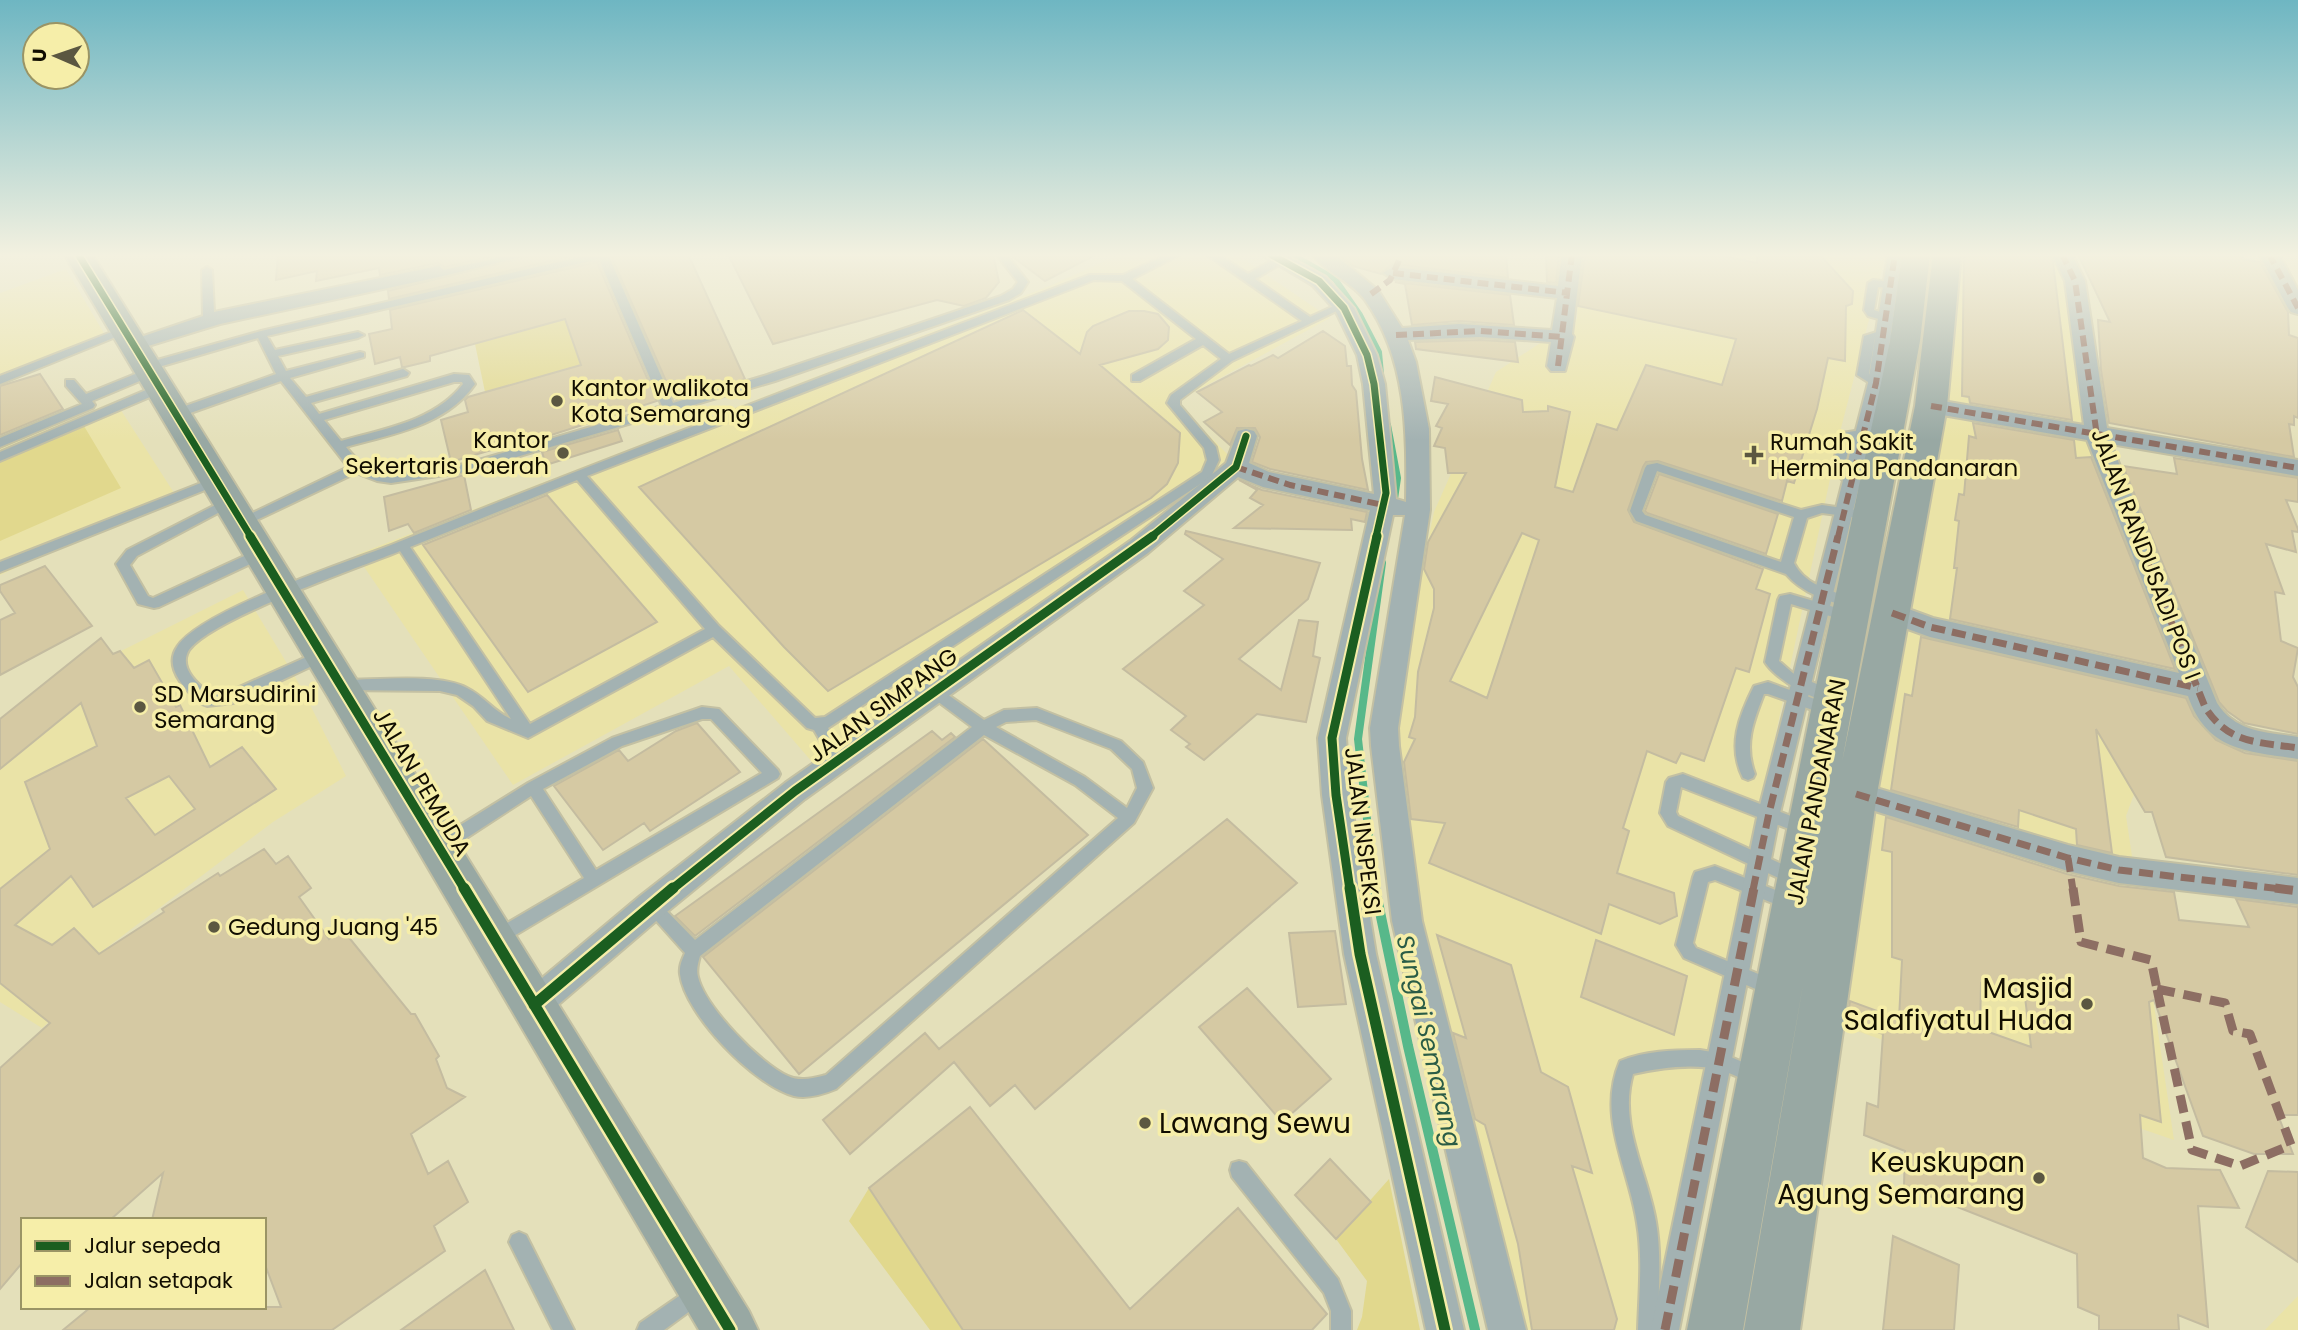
<svg xmlns="http://www.w3.org/2000/svg" width="2298" height="1330" viewBox="0 0 2298 1330" font-family="Poppins,sans-serif">
<style>
.built{fill:#eae3a7}
.green{fill:#e1d88d}
.lines{fill:none;stroke-linecap:round;stroke-linejoin:round}
.stream-far2{stroke:#57b88a;stroke-width:6}
.stream-far1{stroke:#57b88a;stroke-width:8}
.stream{stroke:#57b88a;stroke-width:10}
.building{fill:#d5c9a3;stroke:#c4bca0;stroke-width:2;fill-rule:evenodd}
.service-casing{stroke:#c3c0a3;stroke-width:4}
.pedestrian-casing{stroke:#c3c0a3;stroke-width:4}
.minor-casing{stroke:#c3c0a3;stroke-width:4}
.primary-casing{stroke:#c3c0a3;stroke-width:4}
.service{fill:#a3b2b2;fill-rule:evenodd}
.pedestrian{fill:#a3b2b2;fill-rule:evenodd}
.minor{fill:#a3b2b2;fill-rule:evenodd}
.primary{fill:#98a8a3;fill-rule:evenodd}
.quiet-far2{stroke:#8d6e63;stroke-width:6;stroke-dasharray:11 6;stroke-linecap:butt}
.quiet-far1{stroke:#8d6e63;stroke-width:7;stroke-dasharray:14 7;stroke-linecap:butt}
.quiet{stroke:#8d6e63;stroke-width:9;stroke-dasharray:18 9;stroke-linecap:butt}
.cycleway-far2-casing{stroke:#f6eea9;stroke-width:10}
.cycleway-far1-casing{stroke:#f6eea9;stroke-width:13}
.cycleway-casing{stroke:#f6eea9;stroke-width:16}
.cycleway-far2{stroke:#1b5e20;stroke-width:7}
.cycleway-far1{stroke:#1b5e20;stroke-width:9}
.cycleway{stroke:#1b5e20;stroke-width:11}
.poi-dot{fill:#5b5741;stroke:#f6eea9;stroke-width:2.5}
.labels{text-anchor:middle;dominant-baseline:central;stroke-width:7;stroke-linejoin:round;paint-order:stroke}
.poi-label{font-size:23px;fill:#110d00;stroke:#f6eea9;text-anchor:start}
.street-label{font-size:23px;fill:#110d00;stroke:#f6eea9}
.water-label{font-size:24px;font-style:italic;fill:#2a5c46;stroke:#f6eea9}
.near-poi-label{font-size:28px;fill:#110d00;stroke:#f6eea9;text-anchor:end}
</style>
<rect width="100%" height="100%" fill="#e4e0ba"/>
<!-- built -->
<path class="built" d="M1120,254H1236L1330,318L1176,402L1231,458L1192,496L813,763L729,666L513,785L356,555L1052,285Z
M1580,254H1886L1840,432L1649,1330H1517L1412,915L1388,735L1434,512L1496,372L1577,319Z
M1955,254H2053L2071,291L2089,426L2181,667L2126,816L2174,1140L1822,1019L1927,527Z
M66,269L105,335L0,377V293Z
M115,401L176,496L0,575V448Z
M243,590L301,687L346,776L273,822L97,955L110,967L42,1028L0,1002V722L39,692Z
M2298,1296V1330H2265Z"/>
<!-- green -->
<path class="green" d="M565,319L581,365L485,392L475,344Z
M84,426L121,488L0,541V461Z
M1389,1179L1420,1330H1357L1362,1317L1367,1281L1336,1239Z
M869,1188L963,1330H930L849,1221Z"/>
<g class="lines">
<!-- stream-far2 -->
<path class="stream-far2" d="M1291,254L1335,279L1360,315L1379,352L1381,374
M1388,425L1398,478L1394,506"/>
<!-- stream-far1 -->
<path class="stream-far1" d="M1375,890L1358,739L1382,563"/>
<!-- stream -->
<path class="stream" d="M1375,888L1408,1046L1475,1330"/>
</g>
<!-- building -->
<path class="building" d="M278,254H502L445,267L438,263L380,275L379,268L316,281L317,271L276,280Z
M536,254H581L389,299L388,291Z
M615,254H688L745,379L677,399L673,397L612,258Z
M728,254H993L999,282L986,298L964,306L937,300L773,344Z
M1009,254H1097L1045,281Z
M1338,254H1506L1508,278L1393,264L1381,274L1353,266Z
M1546,254H1559L1556,283L1547,282Z
M1585,254H1713L1757,263V254H1819L1853,291L1852,304L1846,306L1845,361L1828,358L1817,409L1794,483L1787,481L1782,501L1658,461L1646,462L1643,467L1628,510L1634,522L1763,569L1756,589L1770,594L1749,672L1736,668L1704,761L1681,753L1676,763L1647,751L1623,828L1629,831L1617,873L1674,893L1677,916L1660,924L1609,904L1601,934L1429,863L1445,823L1411,819L1404,762L1415,739L1409,737L1415,717L1418,672L1434,608V589L1424,569L1428,542L1466,473H1448L1445,448L1434,446L1442,428L1436,426L1448,404L1431,401L1435,377L1522,400L1523,412L1548,411V406L1570,412L1555,487L1573,492L1597,424L1617,430L1646,365L1722,385L1736,339L1578,306ZM1522,533L1539,540L1487,698L1450,681Z
M1964,254H2050L2053,262L2072,420L1970,403L1969,397L1962,396Z
M2078,254H2238L2245,260L2260,262L2288,312L2289,335L2298,338V418L2294,416V425L2289,424L2294,457L2109,423L2101,370L2098,320L2110,322Z
M597,262L657,401L539,439L538,436L451,462L441,420L468,412L465,400L468,397L581,365L565,319L430,356V361L405,367H402L400,357L375,364L369,334L392,329L390,310Z
M1395,282L1510,295L1514,325L1459,321L1412,325L1405,284Z
M1023,310L1080,354L1087,332L1093,326L1129,311H1144L1158,314L1169,327L1168,340L1158,349L1100,365L1180,433L1178,463L1167,484L1151,498L828,691L784,647L639,487Z
M1323,331L1345,346L1347,366H1351L1352,385L1356,391L1362,459L1368,490L1270,469L1252,462L1260,437L1255,428H1237L1230,445L1204,422L1222,412L1197,392L1249,365L1251,366L1273,355L1278,358Z
M1480,340L1515,342L1518,362L1416,349L1415,342Z
M40,374L63,409L0,435V386Z
M1973,423L2074,440L2076,458L2091,457L2175,669L1950,619L1957,568H1954L1959,521L1955,520L1959,494L1964,495L1969,436L1976,438Z
M618,430L622,441L546,465L542,452Z
M2174,458L2298,478V502L2286,500L2298,529V532L2292,531L2296,552L2266,544L2284,594L2275,592L2281,641L2298,648L2293,677L2298,687V734L2244,723L2227,711L2219,702L2123,466L2177,474Z
M1659,474L1778,514L1766,554L1647,513L1645,511Z
M464,475L471,510L414,533L408,524L389,531L384,497Z
M1239,480L1262,490L1367,512L1365,522L1351,519L1352,530L1234,528L1263,505L1250,498L1257,490Z
M547,495L657,622L528,692L423,545Z
M1186,531L1320,563L1308,599L1239,659L1281,690L1299,620L1318,622L1313,656L1320,658L1306,722L1257,714L1204,760L1186,747L1190,744L1171,730L1186,716L1123,669L1204,605L1184,591L1223,559L1185,534Z
M45,566L92,626L0,675V620L15,613L0,591V585Z
M1921,637L2186,698L2194,716L2216,740L2245,753L2298,761V875L2166,857L2152,812H2145L2096,729L2112,853L2077,845L2076,829L2019,810L2018,827L1891,790L1905,694L1912,696Z
M101,638L113,654L120,651L134,668L149,660L176,707L180,705L210,767L242,747L276,789L93,907L71,876L15,925L52,945L74,928L99,954L164,912L162,909L218,873L220,876L264,849L276,864L288,856L311,888L299,897L329,939L342,929L411,1014H415L439,1056L436,1059L447,1088L465,1097L411,1134L428,1174L448,1161L468,1202L434,1226L445,1251L332,1330H63L91,1307H281L264,1262V1220H152L163,1173L110,1220H23V1262L0,1289V1068L50,1023L0,983V889L50,849L25,782L97,746L81,703L0,769V719ZM169,776L195,809L155,835L126,798Z
M697,723L740,772L650,831L644,823L603,850L554,786L619,750L628,761L676,731Z
M932,731L942,740L951,733L955,737L695,936L675,916Z
M983,739L1088,835L799,1074L703,957Z
M1886,817L2067,874L2119,886L2174,892L2179,920L2249,927L2236,899L2298,907V1115H2278L2293,1154H2254L2203,1136L2154,1000L2149,1002L2161,1122L2140,1115L2143,1158L2166,1168L2220,1170L2239,1208L2198,1206L2208,1327L2178,1315L2179,1330H2099V1316L2078,1307L2077,1254L1904,1186L1905,1151L1864,1135L1867,1103L1878,1107L1883,1034L1847,1020L1850,1001L1899,1019L1902,960L1892,957V852L1882,850ZM1981,983L2025,997L2031,1047L1980,1029Z
M1227,819L1297,883L1035,1109L1015,1085L990,1106L954,1062L850,1154L823,1120L925,1033L939,1049Z
M1335,931L1346,1004L1298,1007L1289,933Z
M1437,935L1511,965L1541,1072L1568,1087L1592,1173L1572,1166L1617,1319L1614,1330H1532L1518,1244L1485,1125L1475,1119L1453,1033L1466,1038Z
M1596,940L1687,976L1674,1035L1581,997Z
M1247,988L1331,1079L1282,1122L1199,1027Z
M970,1107L1130,1309L1238,1208L1327,1314L1312,1330H963L869,1188Z
M1330,1159L1371,1202L1336,1239L1295,1195Z
M2268,1171L2298,1172V1262L2246,1227Z
M1893,1236L1959,1265L1954,1330H1883Z
M485,1270L514,1330H401Z"/>
<g class="lines">
<defs>
<path id="service" d="M514,254H533L439,277L220,324L135,350L131,349V345L126,342L203,316L202,270L207,267L212,270L214,312L439,266L444,270Z
M593,254H612L609,257L673,403L767,375L1001,296L1013,289L1018,282L996,254H1006L1028,282L1021,293L1009,300L775,381L465,472L391,483L377,481L356,473L242,527L238,526L236,523L238,520L348,467L281,381L179,417H171V411L276,374L258,338L152,369L156,372L154,375L92,401L95,405L93,408L0,447V438L82,404L66,386V380H74L86,394L145,370L141,367L143,364L261,331ZM599,259L662,406L465,464L391,475C370,473 359,463 346,447C392,434 446,426 475,384L469,375L454,374L319,414L311,403L407,376L409,373L403,369L306,397L290,378L364,357V353L360,352L286,371L278,356L358,338L364,335L358,332L275,350L267,336ZM454,382H462L463,384C435,421 383,429 341,441L324,420Z
M1168,254H1181L1132,279L1229,354L1302,321L1206,254H1218L1248,274L1276,258H1284V262L1255,279L1310,317L1338,304H1346L1347,306L1232,361L1180,400V405L1216,447L1219,460L1211,477L828,728L846,760L844,764L839,766L834,764L814,730L807,728L713,637L528,738L487,721L473,706L457,695L440,691L339,690L337,686L339,682L344,680C378,680 439,673 467,688C485,697 493,711 511,719L400,551C364,566 198,623 187,654C181,670 199,685 210,694L226,693L322,650L327,651L329,655L327,659L233,703L207,706L202,704C186,691 163,668 177,647C199,611 347,562 391,545C622,452 856,364 1089,275H1123ZM1094,280L1122,281L1196,339L1132,375V381H1140L1203,345L1221,359L1171,395L1167,403L1204,448L1207,460L1202,472L825,717L815,718L719,626L587,476ZM577,480L705,629L530,724L410,547Z
M1873,280L1902,283L1907,286L1902,289L1878,287L1874,310L1900,319V323L1896,324L1868,316L1864,310L1868,283Z
M124,327L129,330L128,332L0,384V376Z
M1880,331L1898,337L1892,340L1875,338L1869,374L1888,385V391L1884,392L1857,375L1864,336Z
M160,384L166,388L164,391L0,461V452Z
M1855,431L1877,437L1879,440L1873,444L1851,439L1844,468C1850,473 1861,480 1864,485L1858,489L1847,485L1832,469L1840,436L1842,433Z
M1657,463L1801,510L1822,505L1857,510L1859,513L1853,517L1822,513L1807,518L1794,563C1805,586 1835,592 1857,599L1859,603L1857,607L1852,608C1828,601 1803,594 1786,574L1636,521L1630,511L1645,468L1647,465ZM1657,471L1794,517L1781,562L1645,515L1642,511Z
M216,477L222,481L220,484L0,572V562Z
M229,498L235,502L233,505L137,556L130,565L148,596L153,598L255,551H265L266,554L265,557L159,607L154,608L138,604L116,564L127,550Z
M1790,594L1854,613L1856,617L1849,622L1791,604L1779,661L1795,675L1836,692L1838,696L1836,700C1818,705 1774,678 1765,662L1778,600L1780,596Z
M1768,682L1834,706L1836,710L1834,714L1829,716L1768,694H1764C1753,722 1744,745 1755,774L1753,778L1748,780L1743,778C1727,746 1739,716 1754,686Z
M934,685L984,720L1004,710L1037,708L1121,741L1143,762L1153,788L1134,823L836,1089C824,1094 807,1099 794,1096C755,1086 685,1015 680,974C679,966 682,960 685,953L643,906L645,901L651,899L657,901L695,940L972,727L929,695L927,691L929,687ZM1036,720L1111,749L1132,769L1137,788L1127,808L1085,777L996,727L1006,722ZM984,735L1075,785L1118,818L826,1075C813,1078 800,1082 788,1076C761,1064 705,1007 698,977C696,970 698,963 700,956Z
M702,707L719,709L778,770L780,774L778,778L502,943L496,946L490,943L488,938L490,933L584,878L531,796L445,852L439,854L433,852L431,847L433,842L528,783L612,738ZM702,719H711L762,773L596,870L543,789L622,746Z
M1683,774L1809,823L1812,828L1809,833L1804,835L1681,787L1676,812L1678,816L1801,873L1803,878L1801,883L1795,885L1789,883L1668,826L1660,813L1666,782L1669,778Z
M1715,866L1796,898L1798,903L1796,908L1790,910L1715,880L1708,882L1693,943L1696,948L1780,983L1782,989L1780,995L1774,997L1684,958L1676,945L1693,877L1695,872Z
M1700,1050L1724,1054L1761,1070L1764,1076L1761,1082L1755,1085C1743,1080 1732,1073 1720,1070C1693,1063 1660,1068 1633,1074C1618,1124 1648,1173 1656,1222C1662,1257 1658,1294 1658,1330H1638C1639,1295 1643,1258 1637,1223C1629,1168 1596,1117 1620,1061C1644,1051 1673,1050 1700,1050Z
M1239,1161L1246,1163L1338,1279L1351,1311V1330H1331V1311L1324,1293L1232,1177L1230,1170L1232,1163Z
M519,1232L526,1235L574,1330H553L509,1242L512,1235Z
M698,1283L705,1286L708,1293L705,1300L664,1330H637L640,1323Z"/>
<path id="pedestrian" d="M1888,254H1902L1884,383L1780,813L1679,1330H1651L1758,813L1868,383Z"/>
<path id="minor" d="M1260,254H1284L1326,277L1354,308L1377,355L1385,384L1396,499L1406,502C1407,432 1407,359 1365,300C1351,281 1326,273 1312,254H1334L1378,290L1402,328L1459,324L1552,330L1557,298L1393,279L1383,273L1393,267L1558,286L1562,254H1582L1572,334L1574,337L1565,371H1551L1547,366L1551,342L1480,337L1408,340L1416,362L1429,429L1430,510L1398,728L1399,746L1422,921L1526,1330H1488L1392,921L1371,746L1370,728L1405,515H1393L1346,738L1350,795L1376,954L1464,1330H1426L1344,954L1322,795L1318,738L1370,510L1263,487L1238,477L1148,553L805,799L662,916L545,1016L534,1020L523,1016L518,1005L523,994L640,896L785,783L1130,541L1226,463L1238,431L1246,429L1254,431L1257,436L1249,463L1269,472L1374,494L1363,384L1357,355L1335,310L1312,285Z
M2052,254H2072L2085,281L2107,428L2298,460V476L2111,444L2217,703C2236,733 2267,732 2298,737V759C2247,751 2207,751 2188,696L1930,637L1883,620L1879,613L1883,606L1892,603L1933,618L2179,673L2087,440L1931,413L1923,411L1920,406L1923,401L1931,399L2084,425L2065,281Z
M2259,254H2279L2298,290V314L2291,312L2288,308Z
M1856,782L2068,845L2119,857L2298,878V904L2119,883L2068,871L1846,802L1842,794L1846,786Z"/>
<path id="primary" d="M64,254H92L749,1311L758,1330H699L328,697Z
M1902,254H1930L1920,341L1842,762L1915,406L1933,254H1961L1947,406L1877,794L1800,1330H1744L1804,979L1743,1330H1687L1811,710L1890,341Z"/>
</defs>
<!-- service casing -->
<use href="#service" class="service-casing"/>
<!-- pedestrian casing -->
<use href="#pedestrian" class="pedestrian-casing"/>
<!-- minor casing -->
<use href="#minor" class="minor-casing"/>
<!-- primary casing -->
<use href="#primary" class="primary-casing"/>
<!-- service -->
<use href="#service" class="service"/>
<!-- pedestrian -->
<use href="#pedestrian" class="pedestrian"/>
<!-- minor -->
<use href="#minor" class="minor"/>
<!-- primary -->
<use href="#primary" class="primary"/>
<!-- quiet-far2 -->
<path class="quiet-far2" d="M2062,254L2075,281L2097,436L2138,537
M2269,254L2298,308
M1393,273L1568,293
M1371,294L1390,280L1402,254
M1396,335L1480,331L1564,337
M1558,366L1572,254
M1931,406L2298,468
M1236,467L1290,485L1383,505L1384,500
M1838,537L1876,383L1895,254"/>
<!-- quiet-far1 -->
<path class="quiet-far1" d="M2137,536L2205,707C2228,744 2259,742 2298,748
M1892,613L1930,627L2198,688
M1856,794L2068,858L2119,870L2290,890
M2068,858L2073,890
M1753,890L1769,813L1838,536"/>
<!-- quiet -->
<path class="quiet" d="M2073,888L2081,942L2151,960L2157,989
M2275,888L2298,891
M2157,989L2225,1003L2233,1031L2250,1034L2291,1145L2240,1166L2192,1150Z
M1665,1330L1754,888"/>
<defs>
<path id="cycleway-far2" d="M78,254L251,537
M1270,254L1319,281L1344,308L1367,355L1374,384L1386,493L1376,537
M1151,537L1236,467L1246,436"/>
<path id="cycleway-far1" d="M250,536L465,890
M671,890L795,791L1153,536
M1350,890L1336,795L1332,738L1377,536"/>
<path id="cycleway" d="M464,888L730,1330
M1350,888L1360,954L1445,1330
M534,1005L673,888"/>
</defs>
<!-- cycleway-far2 casing -->
<use href="#cycleway-far2" class="cycleway-far2-casing"/>
<!-- cycleway-far1 casing -->
<use href="#cycleway-far1" class="cycleway-far1-casing"/>
<!-- cycleway casing -->
<use href="#cycleway" class="cycleway-casing"/>
<!-- cycleway-far2 -->
<use href="#cycleway-far2" class="cycleway-far2"/>
<!-- cycleway-far1 -->
<use href="#cycleway-far1" class="cycleway-far1"/>
<!-- cycleway -->
<use href="#cycleway" class="cycleway"/>
</g>
<!-- sky -->
<linearGradient id="sky" x2="0" y2="1"><stop stop-color="#6eb6c2"/><stop offset="0.58" stop-color="#f3f1e0"/><stop offset="1" stop-color="#f3f1e0" stop-opacity="0"/></linearGradient>
<rect width="2298" height="440" fill="url(#sky)"/>
<!-- markers -->
<g class="poi-dot">
<circle cx="557" cy="401" r="7"/>
<circle cx="563" cy="453" r="7"/>
<path d="M1750.5 444.5h7v7h7v7h-7v7h-7v-7h-7v-7h7z"/>
<circle cx="140" cy="707" r="7"/>
<circle cx="214" cy="927" r="7"/>
<circle cx="2087" cy="1004" r="7"/>
<circle cx="1145" cy="1123" r="7"/>
<circle cx="2039" cy="1178" r="7"/>
</g>
<g class="labels">
<!-- poi labels -->
<g class="poi-label">
<text x="571" y="388">Kantor walikota<tspan x="571" dy="26">Kota Semarang</tspan></text>
<text x="549" y="440" text-anchor="end">Kantor<tspan x="549" dy="26">Sekertaris Daerah</tspan></text>
<text x="1770" y="442">Rumah Sakit<tspan x="1770" dy="26">Hermina Pandanaran</tspan></text>
<text x="154" y="694">SD Marsudirini<tspan x="154" dy="26">Semarang</tspan></text>
<text x="228" y="927">Gedung Juang '45</text>
</g>
<!-- street labels -->
<g class="street-label">
<text transform="translate(2146 554) rotate(69)">JALAN RANDUSADI POS I</text>
<text transform="translate(883 705) rotate(-36)">JALAN SIMPANG</text>
<text transform="translate(422 782) rotate(59)">JALAN PEMUDA</text>
<text transform="translate(1816 792) rotate(-79)">JALAN PANDANARAN</text>
<text transform="translate(1363 831) rotate(83)">JALAN INSPEKSI</text>
</g>
<!-- water labels -->
<g class="water-label">
<text transform="translate(1429 1041) rotate(77)">Sungai Semarang</text>
</g>
<!-- near-poi labels -->
<g class="near-poi-label">
<text x="2073" y="988">Masjid<tspan x="2073" dy="32">Salafiyatul Huda</tspan></text>
<text x="1159" y="1123" text-anchor="start">Lawang Sewu</text>
<text x="2025" y="1162">Keuskupan<tspan x="2025" dy="32">Agung Semarang</tspan></text>
</g>
</g>
<!-- legend -->
<rect x="21" y="1218" width="245" height="91" fill="#f6eea9" stroke="#9a9465" stroke-width="2"/>
<rect x="35" y="1241" width="35" height="10" fill="#1b5e20" stroke="#9a9465" stroke-width="2"/>
<text x="84" y="1253" font-size="21" fill="#110d00">Jalur sepeda</text>
<rect x="35" y="1276" width="35" height="10" fill="#8d6e63" stroke="#9a9465" stroke-width="2"/>
<text x="84" y="1288" font-size="21" fill="#110d00">Jalan setapak</text>
<!-- north arrow -->
<g transform="translate(56 56) rotate(272)"><circle r="33" fill="#f6eea9" stroke="#9a9465" stroke-width="2"/>
<path d="M0-5L12 26L0 18L-12 26Z" fill="#5b5741"/>
<text y="-10" font-size="19" font-weight="bold" text-anchor="middle" fill="#110d00">U</text>
</g>
</svg>
